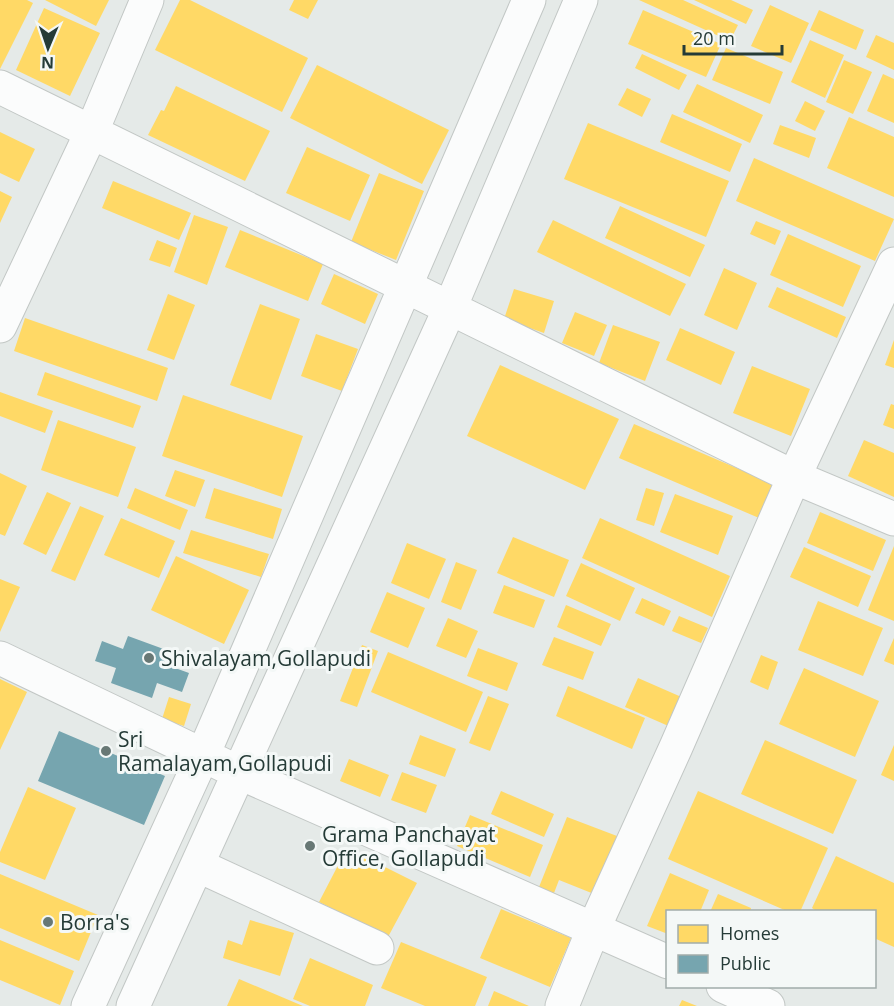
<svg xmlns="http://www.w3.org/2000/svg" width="894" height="1006" viewBox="0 0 894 1006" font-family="'Open Sans',sans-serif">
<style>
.homes{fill:#ffd966}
.public{fill:#76a5af}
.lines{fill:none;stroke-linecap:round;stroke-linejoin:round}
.minor-casing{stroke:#c2c7c5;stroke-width:35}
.minor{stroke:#fbfcfc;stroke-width:33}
.poi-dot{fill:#687875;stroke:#f4f8f7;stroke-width:2}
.labels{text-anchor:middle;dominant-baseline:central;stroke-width:6;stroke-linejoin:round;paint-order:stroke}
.poi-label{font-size:21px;fill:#253b37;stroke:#f4f8f7;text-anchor:start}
</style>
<rect width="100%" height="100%" fill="#e5eae8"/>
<!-- homes -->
<path class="homes" d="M0,0H27L33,3L0,69Z
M45,0H109L96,26Z
M180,0H190L308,58L282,112L155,50Z
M294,0H318L308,19L289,10Z
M639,0H683L738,25L730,41Z
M694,0H731L753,10L746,24Z
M770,5L809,23L791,63L751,46Z
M44,8L100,33L70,96L16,70Z
M643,10L721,44L706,77L628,44Z
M819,10L864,30L856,50L810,30Z
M876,35L894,43V70L866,57Z
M810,40L844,55L825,98L791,82Z
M726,48L783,72L770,104L712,80Z
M642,54L687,75L679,90L635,68Z
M844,60L872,72L853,114L826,102Z
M317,65L449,130L422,184L290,118Z
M883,74L894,79V123L867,111Z
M697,84L763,115L750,143L683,112Z
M176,86L270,131L245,181L148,135L161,110L164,111Z
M627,88L651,99L642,117L618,105Z
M805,101L825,111L815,131L795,121Z
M672,114L742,144L730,172L660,142Z
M849,117L894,137V197L827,168Z
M588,123L729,181L706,237L564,179Z
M780,125L816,138L809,158L773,144Z
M0,132L35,149L19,182L0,173Z
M307,147L370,175L350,221L286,193Z
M754,158L894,219L875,261L736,201Z
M379,173L424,191L396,260L351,242Z
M113,181L191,213L179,240L102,208Z
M0,191L12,197L0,223Z
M620,206L705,245L690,277L605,238Z
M194,215L228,227L207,285L174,272Z
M553,220L686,284L670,316L537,252Z
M756,221L781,231L775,245L750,234Z
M240,230L323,264L308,301L225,267Z
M788,234L861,266L843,307L770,275Z
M157,240L177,248L170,267L149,260Z
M724,268L757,283L737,330L704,315Z
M334,274L378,294L365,324L321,304Z
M777,287L846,317L837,338L768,307Z
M514,289L554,301L544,333L504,319Z
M168,294L195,305L174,360L147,350Z
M260,304L300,319L271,400L230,385Z
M575,312L607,325L594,356L562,343Z
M25,318L168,368L157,401L14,351Z
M613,325L660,342L645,381L599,363Z
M680,328L735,352L721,385L666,360Z
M316,334L358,349L342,391L301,376Z
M894,340V368L885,365Z
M500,365L619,419L585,490L467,436Z
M752,366L810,389L791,436L733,413Z
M45,372L141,406L133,428L37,395Z
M0,392L53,411L45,433L0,416Z
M183,395L303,436L282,497L162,456Z
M891,404L894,405V429L883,425Z
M58,420L136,447L118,497L41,470Z
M634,424L774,484L759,518L619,458Z
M864,440L894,453V497L848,476Z
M175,470L205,480L195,507L165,496Z
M0,473L27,486L5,536L0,534Z
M135,488L188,510L180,530L127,508Z
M214,488L282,509L273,539L205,518Z
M646,488L664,493L654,526L636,520Z
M47,492L71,503L46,555L23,544Z
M675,494L733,516L718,555L660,532Z
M80,506L104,516L75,581L51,571Z
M820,512L886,540L873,571L807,543Z
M121,518L175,541L159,578L104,555Z
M600,518L730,576L712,617L582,558Z
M191,530L269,554L261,577L183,553Z
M513,537L569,560L554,597L497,573Z
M407,543L446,559L429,599L391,583Z
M894,546V621L868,610Z
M804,547L871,576L858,607L790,577Z
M176,556L249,590L224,644L151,610Z
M456,562L477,570L461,610L441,602Z
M581,563L635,588L620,621L566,596Z
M0,579L20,587L0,632Z
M504,585L545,600L534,628L493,613Z
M387,592L425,608L408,648L370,632Z
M642,598L671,611L664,626L635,613Z
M818,601L883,628L863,676L798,650Z
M566,605L611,624L601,646L557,627Z
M679,616L708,628L701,643L672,631Z
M448,618L478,631L466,658L436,646Z
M554,637L594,652L583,680L542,665Z
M894,638V665L884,661Z
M362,645L378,651L357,707L340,701Z
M478,648L518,663L507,691L467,676Z
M388,652L483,692L466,732L371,692Z
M761,655L778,662L768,690L750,682Z
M804,668L879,701L855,757L779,724Z
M638,678L686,699L673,728L625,707Z
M0,679L27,692L0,750Z
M568,686L645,718L632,749L556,716Z
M488,696L509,704L490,751L469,743Z
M169,697L191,704L184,726L162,719Z
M420,735L456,749L445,777L409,764Z
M765,740L857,780L833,834L741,794Z
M894,745V781L881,775Z
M349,759L389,775L380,797L340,781Z
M402,772L437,785L426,813L391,800Z
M28,787L76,808L45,880L0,862V852Z
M501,791L554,814L544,837L491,814Z
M698,791L828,848L800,912H789L668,859Z
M470,815L543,845L530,877L457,846Z
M567,817L617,836L594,894L559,880L554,893L539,887Z
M347,848L417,883L388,937L319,902Z
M836,856L894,883V947L874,938V912H818L812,908Z
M670,873L709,890L700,912H668V934L647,926Z
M0,874L98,915L79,961L0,928Z
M718,894L751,908L750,912H710Z
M501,909L571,938L550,987L480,958Z
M250,920L294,933L280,976L223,958L228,940L242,945Z
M0,940L74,971L60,1005L0,980Z
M401,942L487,977L475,1006H425L381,988Z
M310,958L373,985L365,1006H310L293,999Z
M239,979L303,1006H227Z
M494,991L529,1006H488Z
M682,1000L697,1006H679Z"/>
<!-- public -->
<path class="public" d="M128,636L169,651L164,664L189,673L182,692L157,683L152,698L111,683L116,668L95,661L102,641L123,649Z
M59,731L165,776L144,825L38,781Z"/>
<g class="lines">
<defs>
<path id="minor" d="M0,87L794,477L894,519
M0,326L92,131L147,0
M0,658L240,773L668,962
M197,865L377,948
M723,986L768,1006
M88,1006L203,755L529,0
M133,1006L450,308L581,0
M562,1006L593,930L676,747L794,477L894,264"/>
</defs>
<!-- minor casing -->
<use href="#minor" class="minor-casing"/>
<!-- minor -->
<use href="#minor" class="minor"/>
</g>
<!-- markers -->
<g class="poi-dot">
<circle cx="149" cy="658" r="6"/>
<circle cx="106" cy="751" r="6"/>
<circle cx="310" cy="846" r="6"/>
<circle cx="48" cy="922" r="6"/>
</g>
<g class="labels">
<!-- poi labels -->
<g class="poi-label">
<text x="161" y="658">Shivalayam,Gollapudi</text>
<text x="118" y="739">Sri<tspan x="118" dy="24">Ramalayam,Gollapudi</tspan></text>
<text x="322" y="834">Grama Panchayat<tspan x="322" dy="24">Office, Gollapudi</tspan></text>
<text x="60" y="922">Borra's</text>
</g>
</g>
<!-- legend -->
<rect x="666" y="910" width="210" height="78" fill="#f4f8f7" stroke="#a1acaa" stroke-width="1.5"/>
<rect x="678" y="925" width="30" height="18" fill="#ffd966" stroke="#a1acaa" stroke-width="1.5"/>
<text x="720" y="940" font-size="18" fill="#253b37">Homes</text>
<rect x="678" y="955" width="30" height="18" fill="#76a5af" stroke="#a1acaa" stroke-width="1.5"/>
<text x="720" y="970" font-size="18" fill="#253b37">Public</text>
<!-- north arrow -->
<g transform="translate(48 48) rotate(182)" stroke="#f4f8f7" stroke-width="4.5" paint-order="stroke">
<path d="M0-4.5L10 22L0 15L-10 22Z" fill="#253b37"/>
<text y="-9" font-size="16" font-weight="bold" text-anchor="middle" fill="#253b37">N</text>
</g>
<!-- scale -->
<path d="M684 45v9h98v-9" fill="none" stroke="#253b37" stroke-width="3"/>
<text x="693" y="45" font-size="18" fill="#253b37" stroke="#f4f8f7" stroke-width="4.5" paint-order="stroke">20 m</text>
</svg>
